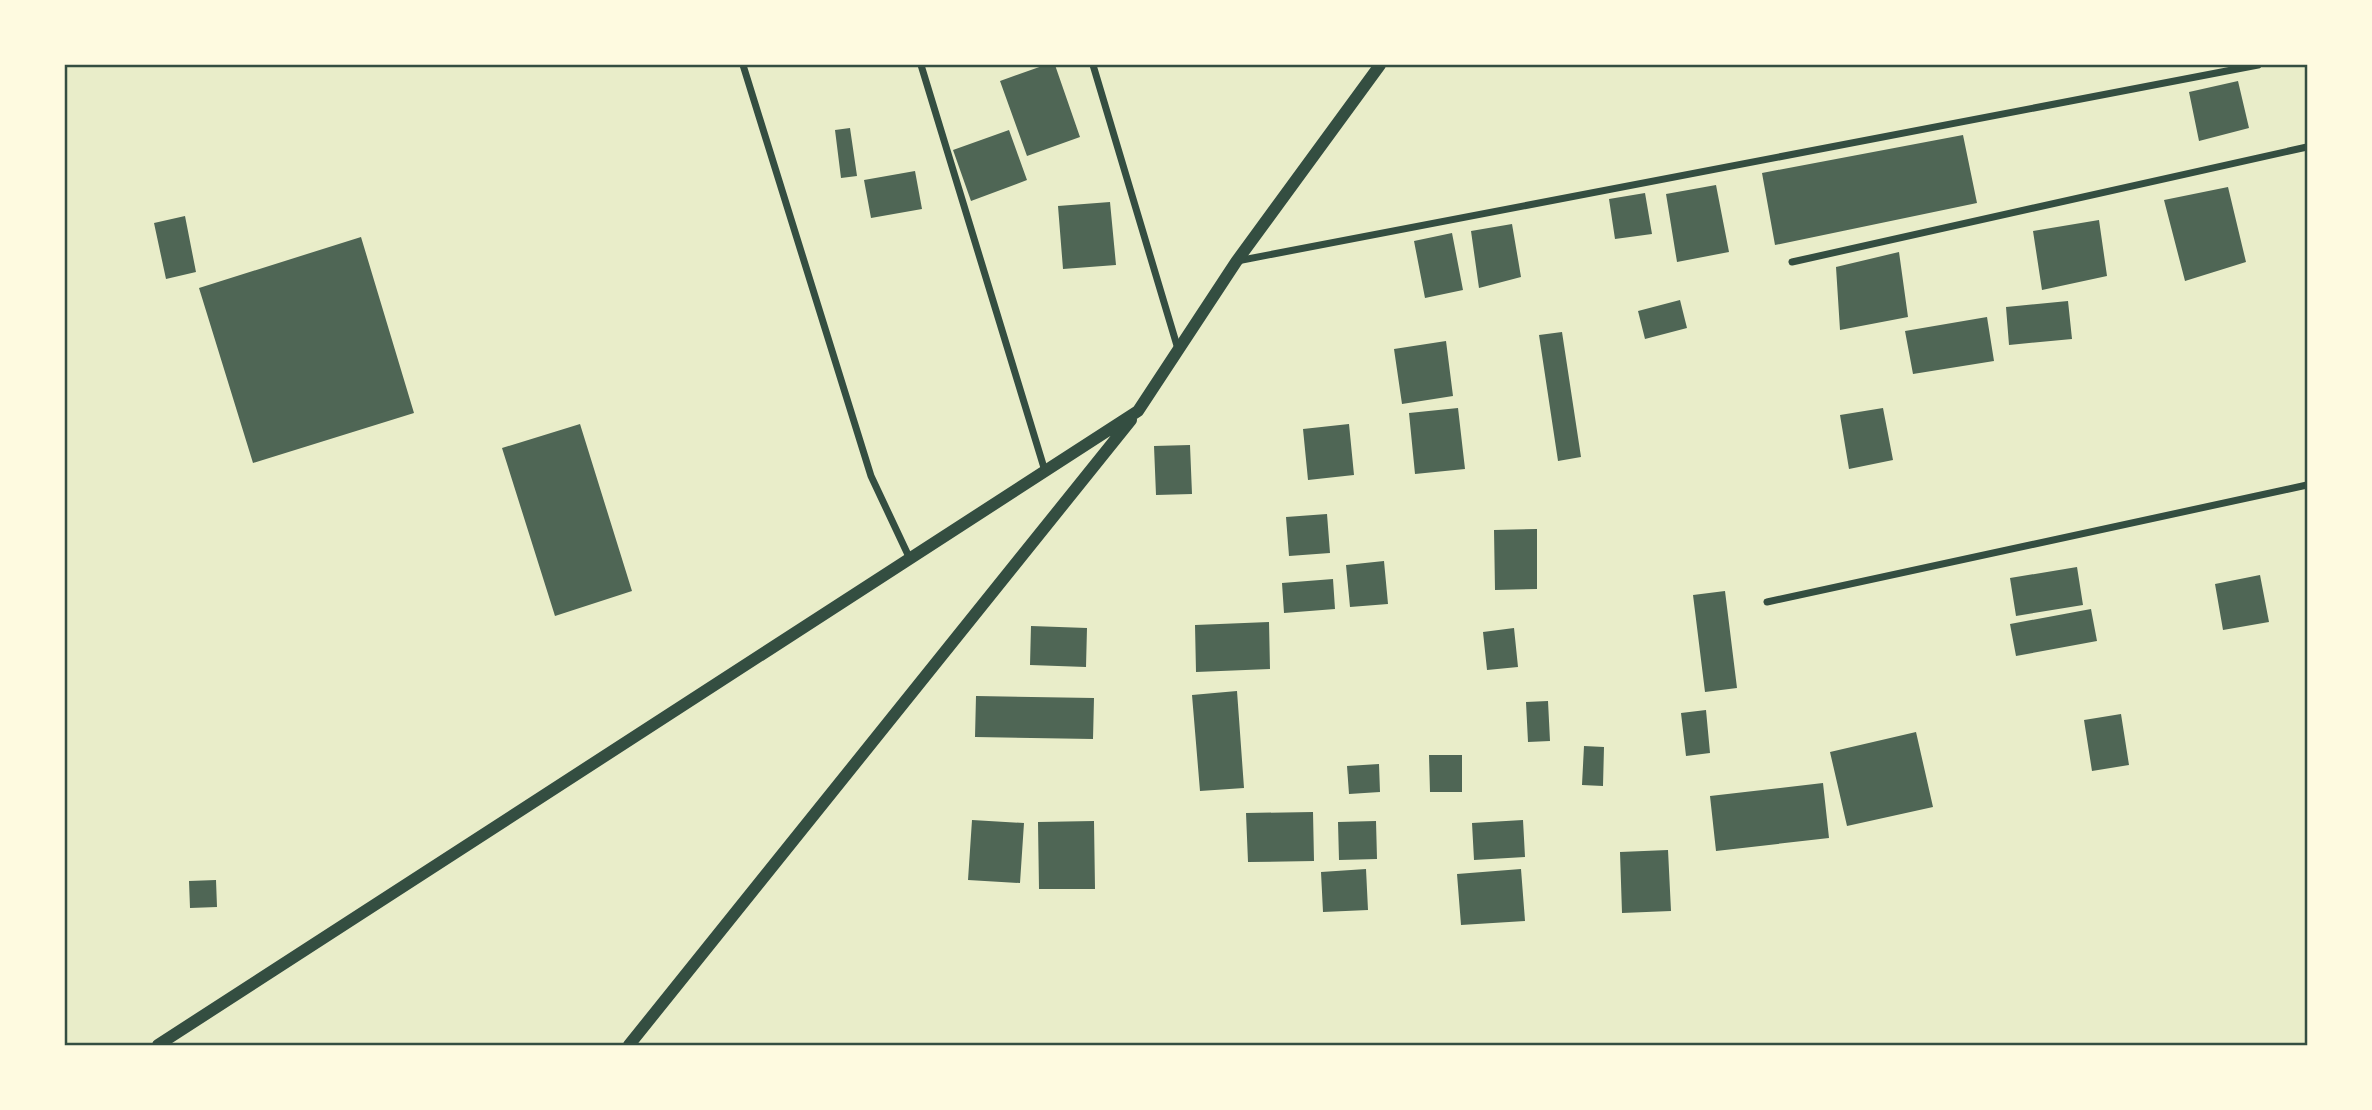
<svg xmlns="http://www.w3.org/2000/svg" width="2372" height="1110" viewBox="0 0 2372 1110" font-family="Quicksand,sans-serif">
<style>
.building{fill:#4f6655}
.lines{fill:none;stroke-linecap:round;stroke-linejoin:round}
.minor{stroke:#344e41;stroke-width:7}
.tertiary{stroke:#344e41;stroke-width:12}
.neatline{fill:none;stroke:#344e41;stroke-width:2.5}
</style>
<rect width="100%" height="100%" fill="#e9edc9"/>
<!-- building -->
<path class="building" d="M1045,65H1055L1080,137L1027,156L1000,81Z
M2238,81L2249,128L2199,141L2189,92Z
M850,128L857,176L841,178L835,130Z
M1009,130L1027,180L971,201L953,150Z
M1963,135L1977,203L1775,245L1762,173Z
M915,171L922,209L871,218L864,180Z
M1716,185L1729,252L1677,262L1666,194Z
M2228,187L2246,262L2185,281L2164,200Z
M1645,193L1652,234L1615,239L1609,199Z
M1110,202L1116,265L1063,269L1058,206Z
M185,216L196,272L166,279L154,223Z
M2099,220L2107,276L2042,290L2033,231Z
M1512,224L1521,277L1479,288L1471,231Z
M1452,233L1463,290L1425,298L1414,241Z
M361,237L414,413L253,463L199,288Z
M1899,252L1908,317L1840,330L1836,267Z
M1680,300L1687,328L1645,339L1638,311Z
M2068,301L2072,339L2009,345L2006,307Z
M1987,317L1994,361L1913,374L1905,331Z
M1562,332L1581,457L1558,461L1539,335Z
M1446,341L1453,396L1402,404L1394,349Z
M1458,408L1465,469L1415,474L1409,413Z
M1883,408L1893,460L1849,469L1840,415Z
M580,424L632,591L555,616L502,448Z
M1349,424L1354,475L1308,480L1303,429Z
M1190,445L1192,494L1156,495L1154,446Z
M1327,514L1330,553L1289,556L1286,517Z
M1537,529V589L1495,590L1494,530Z
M1384,561L1388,604L1350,607L1346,565Z
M2077,567L2083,605L2016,616L2010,578Z
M2260,575L2269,622L2223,630L2215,584Z
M1333,579L1335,609L1284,613L1282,583Z
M1725,591L1737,688L1705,692L1693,595Z
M2091,609L2097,641L2016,656L2010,624Z
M1269,622L1270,669L1196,672L1195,625Z
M1031,626L1087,628L1086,667L1030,665Z
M1514,628L1518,667L1487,670L1483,632Z
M1237,691L1244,788L1200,791L1192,695Z
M976,696L1094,698L1093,739L975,737Z
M1548,701L1550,741L1528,742L1526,702Z
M1706,710L1710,753L1686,756L1681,713Z
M2121,714L2129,765L2092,771L2084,720Z
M1916,732L1933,807L1847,826L1830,752Z
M1584,746L1604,747L1603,786L1582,785Z
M1429,755H1462V792H1430Z
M1379,764L1380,792L1349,794L1347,766Z
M1823,783L1829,838L1716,851L1710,796Z
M1313,812L1314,861L1248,862L1246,813Z
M972,820L1024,823L1020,883L968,880Z
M1523,820L1525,857L1474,860L1472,823Z
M1094,821L1095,889H1039L1038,822Z
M1376,821L1377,859L1339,860L1338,822Z
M1668,850L1671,911L1622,913L1620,852Z
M1366,869L1368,910L1323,912L1321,872Z
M1521,869L1525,921L1461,925L1457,874Z
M216,880L217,907L190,908L189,881Z"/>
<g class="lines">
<!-- minor -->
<path class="minor" d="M743,65L871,476L910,559
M921,65L1045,471
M1093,65L1178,349
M1237,261L2258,65
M1792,262L2307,147
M1767,602L2307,485"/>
<!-- tertiary -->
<path class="tertiary" d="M158,1045L1138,411L1236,262L1380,65
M629,1045L1131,420"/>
</g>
<!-- border -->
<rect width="2372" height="1110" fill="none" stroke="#fefae0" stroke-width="133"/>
<rect x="66" y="66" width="2240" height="978" class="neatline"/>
</svg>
